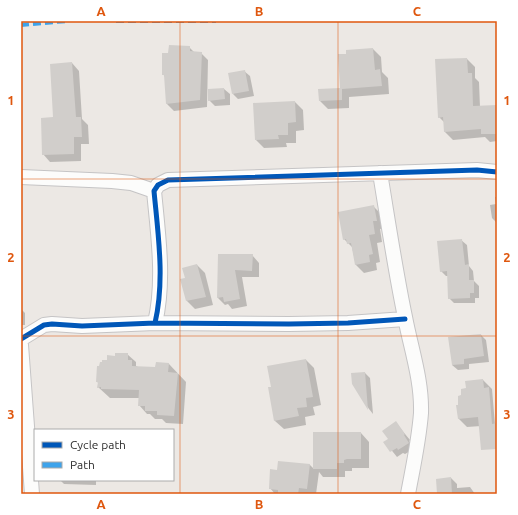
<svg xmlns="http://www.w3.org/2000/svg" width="518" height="515" viewBox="0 0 518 515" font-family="Ubuntu,sans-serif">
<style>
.shadow{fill:#0003}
.building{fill:#d1cecb}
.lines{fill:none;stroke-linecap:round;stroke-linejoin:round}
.street-casing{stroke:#c5c4c5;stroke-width:16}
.street{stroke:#fcfcfb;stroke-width:14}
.quiet{stroke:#3ea3eb;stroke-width:4;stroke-dasharray:8 4;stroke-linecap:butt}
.cycleway-casing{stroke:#fff;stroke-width:8}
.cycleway{stroke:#0057b8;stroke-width:5}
.grid{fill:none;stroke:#df570e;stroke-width:1;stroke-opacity:0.55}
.neatline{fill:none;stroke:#df570e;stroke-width:1.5}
.grid-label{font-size:13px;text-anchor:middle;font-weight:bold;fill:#df570e}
</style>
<rect width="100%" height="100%" fill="#ece8e4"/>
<!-- shadow -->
<path class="shadow" d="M189,47L195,53H201L208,60L207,107L174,111L167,104L165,77L163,74L169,54Z
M373,49L381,57L382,72L388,78L389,94L349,97V108L328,109L320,101L341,89L347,54Z
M467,59L475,67V78L479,82L480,107L497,106V141L490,142L485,137L453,140L445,132L444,122L439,117Z
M72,63L79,71L82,119L88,125L89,144H81V161L50,162L43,154Z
M244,71L250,76L254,96L238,99L233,94Z
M224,89L230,94V105L215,106L209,100Z
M295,102L303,110L304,130L296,131V143H286L287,147L264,148L256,140Z
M495,197H497V223L492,218L490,205L496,204Z
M373,206L381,214L384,228L380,229L382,242L377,243L380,262L376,263L377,270L364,273L356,265L352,247L344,239Z
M461,240L467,245L469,266L473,271L474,281L479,286V298H475V303H454L449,298L448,276H446L441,271Z
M219,255H252L259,263V277H242L247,306L232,309L228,304L225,305L218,298Z
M197,265L205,273L213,305L195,309L187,301L181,280L186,279Z
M21,309L25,313V325H21V329Z
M481,335L486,340L489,362L469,364V369L458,370L452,365Z
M127,354L136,362V366L138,367L156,368L169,364L186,382L183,424L166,423L162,419H155L150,414H147L139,405V398H110L98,387V383L97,381L108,361L116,357Z
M306,360L314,368L321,405L313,407L315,415L305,417L306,425L284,429L275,421L272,388Z
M365,373L370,378L373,414L369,409L353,384Z
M483,380L492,389L495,425L467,427L459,419V406L467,389Z
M396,423L410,440L409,441L414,449L405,454L403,453L397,457L385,442L389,440Z
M314,433H361L369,442V468H352V471H345V477H323L319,472L316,494H275L270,488L278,471L279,462L310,465L314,469Z
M451,478L457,484V488L470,487L475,494H438Z
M60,480H96V485L64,484Z"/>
<!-- building -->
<path class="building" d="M169,45L190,46V51L202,52L200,100L166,104L164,75H162V53H168Z
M373,48L375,70L380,69L382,86L342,89V100L319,101L318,89L340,88L338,54H346V50Z
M467,58L468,73H472L473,106L497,105V134H481V129L444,132L443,117L438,118L435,59Z
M72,62L76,117H81L82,137H74V154L42,155L41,118L53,117L50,64Z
M245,70L249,91L232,94L228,73Z
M224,88L225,99L208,101V89Z
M295,101L296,122L288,123V135H278L279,139L255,140L253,103Z
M374,205L377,221H373L375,234L369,235L373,254L369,255L370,262L355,265L351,243L347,244L346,239L343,240L338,212Z
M462,239L465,265L469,264V280H474V293H470V298L448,299L447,271L440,272L437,241Z
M218,254H253L252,271L235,270L240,299L224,302L223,297L217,298Z
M197,264L206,297L186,301L180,279L185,278L182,268Z
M481,334L484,356L464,359V364L452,365L448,337Z
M115,353H128V360H132V366L155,367L156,362L169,363L168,372L178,373L174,416L157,415V411H145V406H138L139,390L101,389V387L97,388L98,382H96L97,366H99L100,362H102V360H107V355L115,356Z
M306,359L313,397L306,398L307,407L297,408L299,416L274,421L268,387H271L267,366Z
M365,372L368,410L352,384L351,373Z
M483,379L484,388L489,387L492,424L497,423V449L481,450L478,417L458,419L456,405H458V396L461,395V389L466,388L465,381Z
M396,421L405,434L404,435L409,443L398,450L397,448L390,452L383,442L388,439L382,431Z
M313,432H361V459H347L344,460V463H337V469H313Z
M278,461L310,464L307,489L299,488L298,494H278V490L269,489L270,469L277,470Z
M451,477L452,494H437L436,479Z"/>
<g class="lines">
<defs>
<path id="street" d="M380,173C388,221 395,269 405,317C411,349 422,380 421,413C419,440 413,467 408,494
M21,177L112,181L131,183L154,191
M155,323C165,280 158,234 154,191L158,185L168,180L477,170L497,172
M21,339L44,325L52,324L82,326L155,323L289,324L348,323L405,319
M21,345L32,494"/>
</defs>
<!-- street casing -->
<use href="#street" class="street-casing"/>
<!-- street -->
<use href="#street" class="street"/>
<!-- quiet -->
<path class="quiet" d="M116,21H216
M21,25L67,21"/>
<defs>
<path id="cycleway" d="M155,323C165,280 158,234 154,191L158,185L168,180L477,170L497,172
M21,339L44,325L52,324L82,326L155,323L289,324L348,323L405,319"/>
</defs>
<!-- cycleway casing -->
<use href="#cycleway" class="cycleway-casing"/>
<!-- cycleway -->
<use href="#cycleway" class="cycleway"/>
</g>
<!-- grid -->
<path class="grid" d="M180,21V494M338,21V494M21,179H497M21,336H497"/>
<!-- border -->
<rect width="518" height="515" fill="none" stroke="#ffffff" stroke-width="44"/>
<!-- legend -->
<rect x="34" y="429" width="140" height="52" fill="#ffffff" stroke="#ababab"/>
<rect x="42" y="442" width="20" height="6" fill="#0057b8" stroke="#ababab"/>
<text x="70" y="449" font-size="12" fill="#2e2e2e">Cycle path</text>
<rect x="42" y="462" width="20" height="6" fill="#3ea3eb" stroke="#ababab"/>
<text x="70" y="469" font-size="12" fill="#2e2e2e">Path</text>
<rect x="22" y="22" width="474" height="471" class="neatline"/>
<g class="grid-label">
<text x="101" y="16">A</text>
<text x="259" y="16">B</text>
<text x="417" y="16">C</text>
<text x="11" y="105">1</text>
<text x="507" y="105">1</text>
<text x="11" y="262">2</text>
<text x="507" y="262">2</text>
<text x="11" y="419">3</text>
<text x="507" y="419">3</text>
<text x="101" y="509">A</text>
<text x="259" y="509">B</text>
<text x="417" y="509">C</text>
</g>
</svg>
